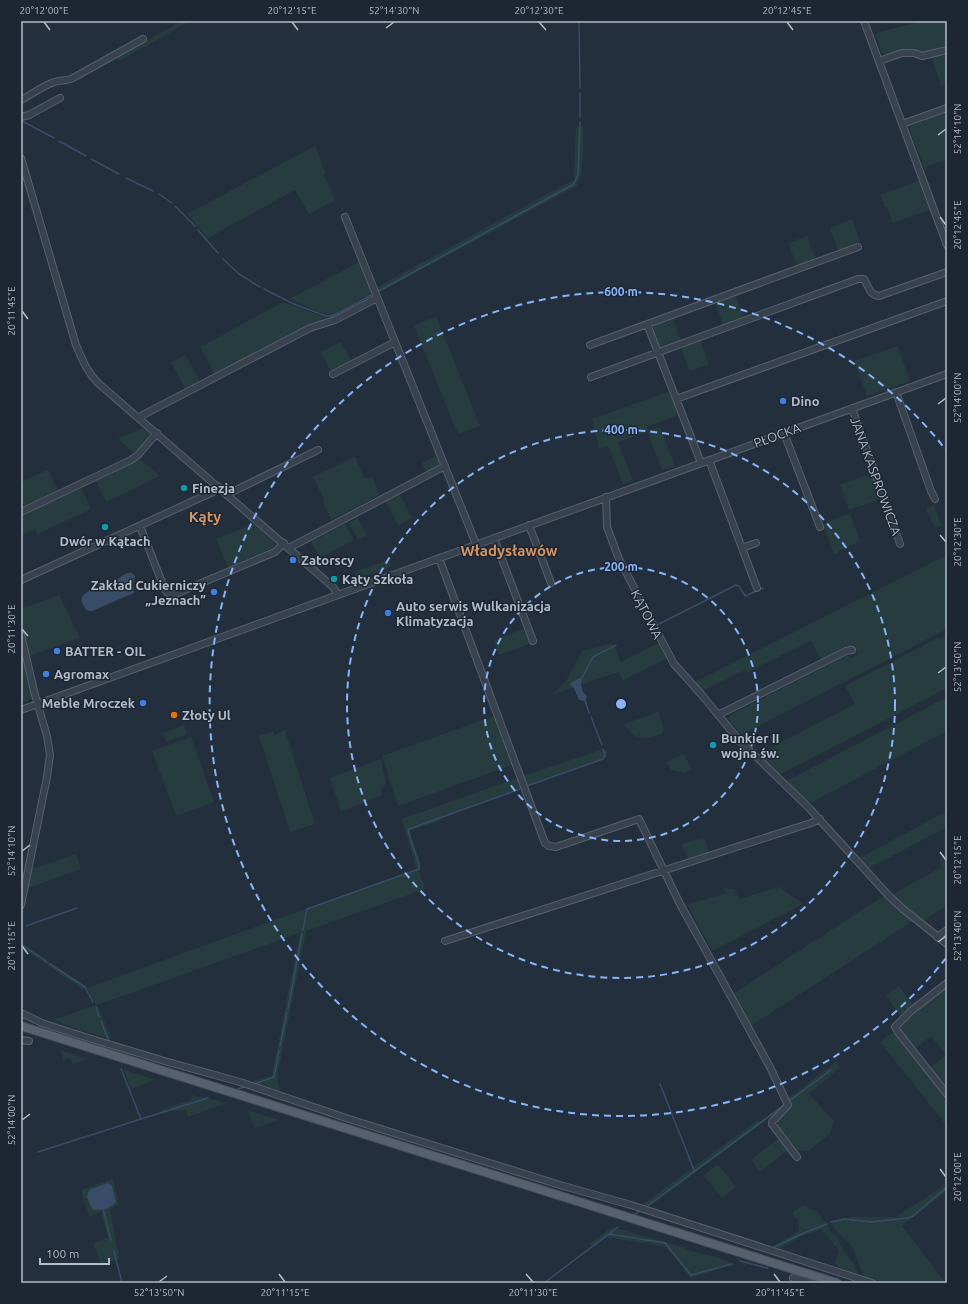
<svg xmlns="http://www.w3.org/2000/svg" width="968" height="1304" viewBox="0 0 968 1304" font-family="Ubuntu,sans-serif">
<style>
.green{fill:#263c3f;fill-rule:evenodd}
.water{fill:#394c67}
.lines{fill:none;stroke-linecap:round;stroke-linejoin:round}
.stream{stroke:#394c67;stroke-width:1.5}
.minor-casing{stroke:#565f6c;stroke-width:8}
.major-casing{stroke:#414a57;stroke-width:10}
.minor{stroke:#38414e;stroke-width:6}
.major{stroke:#56606e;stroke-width:8}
.ticks{fill:none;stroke:#b4bcc9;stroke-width:1.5}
.ring{fill:none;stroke:#8ab4f8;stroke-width:2;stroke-dasharray:7 5}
.shop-dot{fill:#3f7fe0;stroke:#1d2633;stroke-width:1.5}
.culture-dot{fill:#0f9aa8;stroke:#1d2633;stroke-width:1.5}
.food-dot{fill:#e8710a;stroke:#1d2633;stroke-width:1.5}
.labels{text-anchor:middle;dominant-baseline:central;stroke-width:3;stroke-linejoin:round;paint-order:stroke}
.poi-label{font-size:13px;font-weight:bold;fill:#b4bcc9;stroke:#1d2633;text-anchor:start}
.street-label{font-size:13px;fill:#b4bcc9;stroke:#1d2633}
.quarter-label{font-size:15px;font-weight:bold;fill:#d59563;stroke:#1d2633}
.centre{fill:#8ab4f8;stroke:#1d2633;stroke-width:2}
.ring-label{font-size:12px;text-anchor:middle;font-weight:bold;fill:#8ab4f8;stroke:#1d2633;stroke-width:3;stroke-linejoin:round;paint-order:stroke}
.neatline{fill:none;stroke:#b4bcc9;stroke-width:1.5}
.ticks-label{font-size:10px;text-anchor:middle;fill:#b4bcc9}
</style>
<rect width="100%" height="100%" fill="#242f3e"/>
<!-- green -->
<path class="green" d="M182,21H191L119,61L116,57Z
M924,21H947V45L924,52L903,49L887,55L882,53L875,33Z
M947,52V84L941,86L932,57Z
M947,110V159L928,166L925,170L908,124Z
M583,125C583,143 585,169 577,186L378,293L376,288L571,181L574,179L576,128Z
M315,146L326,174L324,175L335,200L309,214L295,190L208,238L187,214Z
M921,180L932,209L893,223L887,207H885L880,195Z
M852,219L860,241L838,251L830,228Z
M807,236L816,259L797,266L788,243Z
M361,261L373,292L332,315L323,313L289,299Z
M736,296L744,318L723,325L715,303Z
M283,302L328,318L310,324L214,373L200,347Z
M436,316L480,426L458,434L414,326Z
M673,319L681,341L664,347L658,345L651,327Z
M700,340L709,365L690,371L681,347Z
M341,342L352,362L331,372L321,352Z
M898,346L910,381L867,396L854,361Z
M186,355L200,381L185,388L171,362Z
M670,391L678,411L676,416L647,427L648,432L660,427L675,466L662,470L647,432L618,442L633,481L623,484L608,446L599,449L592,419Z
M142,428L151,434V438L136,455L118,439Z
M439,454L443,463L426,472L422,463Z
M355,457L365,479L372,476L380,495L331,520L322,500L324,499L313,477Z
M140,459L160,476L106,502L96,481Z
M48,470L58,491L25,507L21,500V482Z
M872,473L881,499L849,510L840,485Z
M81,488L91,509L38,534L35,529L21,536V516L28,513L29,515L30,514L29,512Z
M399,493L412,518L398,525L385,501Z
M934,505L941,525L935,528L926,509Z
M850,513L860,541L834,554L823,524Z
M358,518L367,535L358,540L349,523Z
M254,524L274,541L273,548L228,567L216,539Z
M345,524L354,540L320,558L311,542Z
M947,555V629L741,735L729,719L730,715L847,655L851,658L858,654L854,645L822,661L811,641L747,672L745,670L701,692L693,683Z
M385,561L389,562L391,567L352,581L356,571Z
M59,595L80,638L29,656L21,620V609Z
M526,628L532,643L499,655L494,640Z
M947,635V688L781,774H776L757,755L855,704L845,686L938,638L940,639Z
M612,643L621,662L659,643L667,658L623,680L618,672L552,695L566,681L582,651Z
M26,665L33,698L21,703V666Z
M947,697V731L808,804L785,782Z
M658,712L664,729L662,733C641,741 638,742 624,724Z
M494,716L512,765L398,806L382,756Z
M184,725L187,734L166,742L163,733Z
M285,730L315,824L290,832L259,736L273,731L274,735Z
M191,737L214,802L176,816L152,751Z
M601,750H607V757L527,786L523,776Z
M684,754L692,769L685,773L671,770L667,762Z
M381,759L386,783L381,790L382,795L341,812L330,778Z
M517,778L520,788L442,817V820L410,831L421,865L419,871L425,889L306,931L277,1077L280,1092L257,1086L254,1081L272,1075L300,933L97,1005L112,1039L82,1031L53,1020L96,1005L87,988L82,989L21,947V942L87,988L416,869V868L402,819Z
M947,811V827L868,869L858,859Z
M704,837L709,852L688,859L682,844Z
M76,854L81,869L28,888L32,869Z
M947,854V906L921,922L890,896L941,867L940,857Z
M779,887L803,904L712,951L687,904L725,894L723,888L734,889L739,899Z
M885,895L913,921L749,1027L733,994Z
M947,985V1085L945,1087L930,1068L946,1055L931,1036L915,1049L900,1030L901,1025L914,1014L912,1011Z
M899,986L914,1006L901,1017L886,995Z
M891,1033L896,1034L947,1099V1126L880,1042Z
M60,1050L88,1059L73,1064L70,1058L63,1060Z
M836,1062L840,1068L809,1094L834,1121L830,1134L808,1151L797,1150L775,1121L789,1107L787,1099Z
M123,1069L155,1080L131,1089Z
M192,1095L227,1103L188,1117L186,1110L171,1111L162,1114L161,1109L191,1100Z
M780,1106L781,1109L660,1199L649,1206L643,1204L758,1120L760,1122Z
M247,1110L279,1120L255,1128Z
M779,1138L788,1150L760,1172L751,1160Z
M716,1166H720L736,1187L722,1198L703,1175Z
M113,1179L119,1205L110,1209L119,1259L101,1264L93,1243L108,1238L101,1212L89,1216L81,1190ZM112,1185L116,1202L87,1197L89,1190Z
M947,1182V1191L915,1216L902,1226L946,1283H882L864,1277L852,1246L834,1229L832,1223C839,1220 844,1218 851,1220L850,1217H895C901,1215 905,1210 911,1207C924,1199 936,1192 947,1182Z
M803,1205L818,1212L824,1222L828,1221L827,1225L832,1233L837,1237L843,1250L855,1265L859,1276L838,1267L835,1263L839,1251L822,1229L800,1237L783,1247L785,1250L773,1246L799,1231L798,1220L792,1213Z
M612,1227L683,1247C692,1253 704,1254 713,1256C720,1258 727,1262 734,1264L691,1278L666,1247L607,1237L591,1249L589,1244Z"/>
<!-- water -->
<path class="water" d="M127,573H132L135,576L133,584L134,593L92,611H88L85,609L81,600C85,588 101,588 110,583C116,581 121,576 127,573Z
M580,678L582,679L581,685L583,692L587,696L585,701L579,700L574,688L570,684L572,682Z
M107,1183L112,1185L116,1202C111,1208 99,1212 92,1209L87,1197L89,1190Z"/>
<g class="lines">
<!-- stream -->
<path class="stream" d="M579,21L580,88
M580,93V117
M22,121L54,138
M59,141L86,156
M91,159L119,174
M126,178L153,191
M159,194L172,203
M175,206L195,226
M198,230L218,253
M223,259L239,274L260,287
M264,289L294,304L326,316H332L373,294
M379,291L574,184L578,175L580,122
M657,625L736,585L739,586L745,596L763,588
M581,680L593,657L616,645
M585,700L589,713
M591,717L602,745
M527,786L603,759L605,754L603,749
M26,926L77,908
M303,930L307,909L419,869V865L408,831L409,829L520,789
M21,944L47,962
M50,964L85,987L93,1002
M96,1007L99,1017
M288,1009L302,934
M101,1021L109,1041
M280,1046L287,1012
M121,1069L141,1119L208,1098
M254,1084L274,1077L279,1051
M660,1084L694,1170
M238,1089L244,1087
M789,1101L831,1070
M38,1152L141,1119
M646,1207L783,1106
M103,1209L111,1240
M635,1214L641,1210
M831,1222L845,1219L871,1222L908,1218L913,1216L947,1187
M609,1234L665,1243L691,1275L732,1264
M773,1248L799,1235L827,1224
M114,1251L122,1283
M740,1261L767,1268L768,1267
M544,1283L618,1227"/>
<defs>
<path id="minor" d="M864,21L947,245
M879,61L902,53H914L922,56L947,50
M21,100C32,94 43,86 54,82C61,80 67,81 73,78L143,39
M21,117L29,115L60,98
M902,124L947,108
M21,158L76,345C82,359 87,372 98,383L333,587L338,595
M345,217L476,544
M647,324L701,463
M590,345L858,247
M333,374L395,342
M591,377L858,279H864C869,287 869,295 879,296L947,272
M896,392L931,491L935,499
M676,399L947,301
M852,408L900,544
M139,417L310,328L335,320L377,298
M784,433L820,527
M709,460L757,588
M229,495L232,492L318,450
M606,497L607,527L619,559L674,664L701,694L738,739L809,808L888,895L903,909L947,944
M21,512L131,460L138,455L157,433
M529,525L551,583
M140,526L165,590L168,593L173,595L275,552L284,543
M494,538L533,641
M289,548L445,466
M742,548L756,543
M439,558L545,843L549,846L556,847L639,819L680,904L770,1067L786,1101L788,1105L772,1122V1124L797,1157
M21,580L213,492L219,487
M21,635L35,695L47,736L50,755L47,777L21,905
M21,710L947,374
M718,715L846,651L852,650
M937,937L947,930
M445,941L811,823L820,819
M947,983L911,1011L895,1027L898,1032L947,1094
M21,1013L42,1023L85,1037L168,1062L240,1082L349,1119L560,1185L631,1205L872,1283
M21,1040L29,1041
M793,1278L811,1283"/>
<path id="major" d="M21,1026L837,1283"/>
</defs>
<!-- minor casing -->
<use href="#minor" class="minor-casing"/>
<!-- major casing -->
<use href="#major" class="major-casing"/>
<!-- minor -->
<use href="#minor" class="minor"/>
<!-- major -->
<use href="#major" class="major"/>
</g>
<!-- ticks -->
<path class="ticks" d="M44,22L50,30M292,22L298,30M539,22L546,30M787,22L793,30M386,28L394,22M938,135L946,129M940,217L946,225M22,311L28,319M938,404L946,398M940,535L946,542M22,629L28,636M938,673L946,667M22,851L30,845M940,852L946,860M938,942L946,936M22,946L28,954M22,1120L30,1114M940,1169L946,1177M279,1274L285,1282M526,1274L533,1282M774,1274L780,1282M159,1282L167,1276"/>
<!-- distance rings -->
<g class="ring">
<circle cx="621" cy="704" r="137"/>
<circle cx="621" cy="704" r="274"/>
<path d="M946 958A412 412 0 1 1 946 450"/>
</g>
<!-- markers -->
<g class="shop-dot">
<circle cx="783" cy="401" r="4"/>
<circle cx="293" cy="560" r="4"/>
<circle cx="214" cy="592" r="4"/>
<circle cx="388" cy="613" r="4"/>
<circle cx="57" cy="651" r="4"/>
<circle cx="46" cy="674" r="4"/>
<circle cx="143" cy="703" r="4"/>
</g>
<g class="culture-dot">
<circle cx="184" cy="488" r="4"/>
<circle cx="105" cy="527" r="4"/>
<circle cx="334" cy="579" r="4"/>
<circle cx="713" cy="745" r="4"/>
</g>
<circle class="food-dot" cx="174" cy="715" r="4"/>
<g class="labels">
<!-- poi labels -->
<g class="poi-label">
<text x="791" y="401">Dino</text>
<text x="192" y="488">Finezja</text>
<text x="105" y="541" text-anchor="middle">Dwór w Kątach</text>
<text x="301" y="560">Zatorscy</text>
<text x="342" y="579">Kąty Szkoła</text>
<text x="206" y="585" text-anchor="end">Zakład Cukierniczy<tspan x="206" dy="15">„Jeznach”</tspan></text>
<text x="396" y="606">Auto serwis Wulkanizacja<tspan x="396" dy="15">Klimatyzacja</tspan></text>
<text x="65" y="651">BATTER - OIL</text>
<text x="54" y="674">Agromax</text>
<text x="135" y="703" text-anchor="end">Meble Mroczek</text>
<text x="182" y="715">Złoty Ul</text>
<text x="721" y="738">Bunkier II<tspan x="721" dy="15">wojna św.</tspan></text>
</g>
<!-- street labels -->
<g class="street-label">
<text transform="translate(777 435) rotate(-20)">PŁOCKA</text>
<text transform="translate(876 476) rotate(70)">JANA KASPROWICZA</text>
<text transform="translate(647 614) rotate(63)">KĄTOWA</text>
</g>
<!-- quarter labels -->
<g class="quarter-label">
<text x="205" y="516">Kąty</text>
<text x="509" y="550">Władysławów</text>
</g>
</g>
<circle cx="621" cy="704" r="6" class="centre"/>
<g class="ring-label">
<text x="621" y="296">600 m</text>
<text x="621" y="434">400 m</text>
<text x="621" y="571">200 m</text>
</g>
<!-- border -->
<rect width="968" height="1304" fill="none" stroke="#1d2633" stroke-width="44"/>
<!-- scale -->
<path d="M40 1258v6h69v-6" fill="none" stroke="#b4bcc9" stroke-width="2"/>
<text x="46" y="1258" font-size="12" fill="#b4bcc9" stroke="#1d2633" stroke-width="3" paint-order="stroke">100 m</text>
<rect x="22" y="22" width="924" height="1260" class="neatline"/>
<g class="ticks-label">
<text x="44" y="14">20°12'00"E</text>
<text x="292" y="14">20°12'15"E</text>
<text x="394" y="14">52°14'30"N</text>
<text x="539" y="14">20°12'30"E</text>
<text x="787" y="14">20°12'45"E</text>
<text transform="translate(957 129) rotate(-90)" y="4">52°14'10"N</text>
<text transform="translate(957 225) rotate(-90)" y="4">20°12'45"E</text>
<text transform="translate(11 311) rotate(-90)" y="4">20°11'45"E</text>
<text transform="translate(957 398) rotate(-90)" y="4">52°14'00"N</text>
<text transform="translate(957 542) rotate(-90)" y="4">20°12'30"E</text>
<text transform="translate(11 629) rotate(-90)" y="4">20°11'30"E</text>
<text transform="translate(957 667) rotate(-90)" y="4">52°13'50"N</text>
<text transform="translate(11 851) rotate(-90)" y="4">52°14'10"N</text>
<text transform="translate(957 860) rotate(-90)" y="4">20°12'15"E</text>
<text transform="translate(957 936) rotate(-90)" y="4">52°13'40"N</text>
<text transform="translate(11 946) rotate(-90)" y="4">20°11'15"E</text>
<text transform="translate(11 1120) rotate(-90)" y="4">52°14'00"N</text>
<text transform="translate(957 1177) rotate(-90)" y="4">20°12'00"E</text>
<text x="159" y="1296">52°13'50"N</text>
<text x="285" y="1296">20°11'15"E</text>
<text x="533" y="1296">20°11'30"E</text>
<text x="780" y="1296">20°11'45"E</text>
</g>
</svg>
